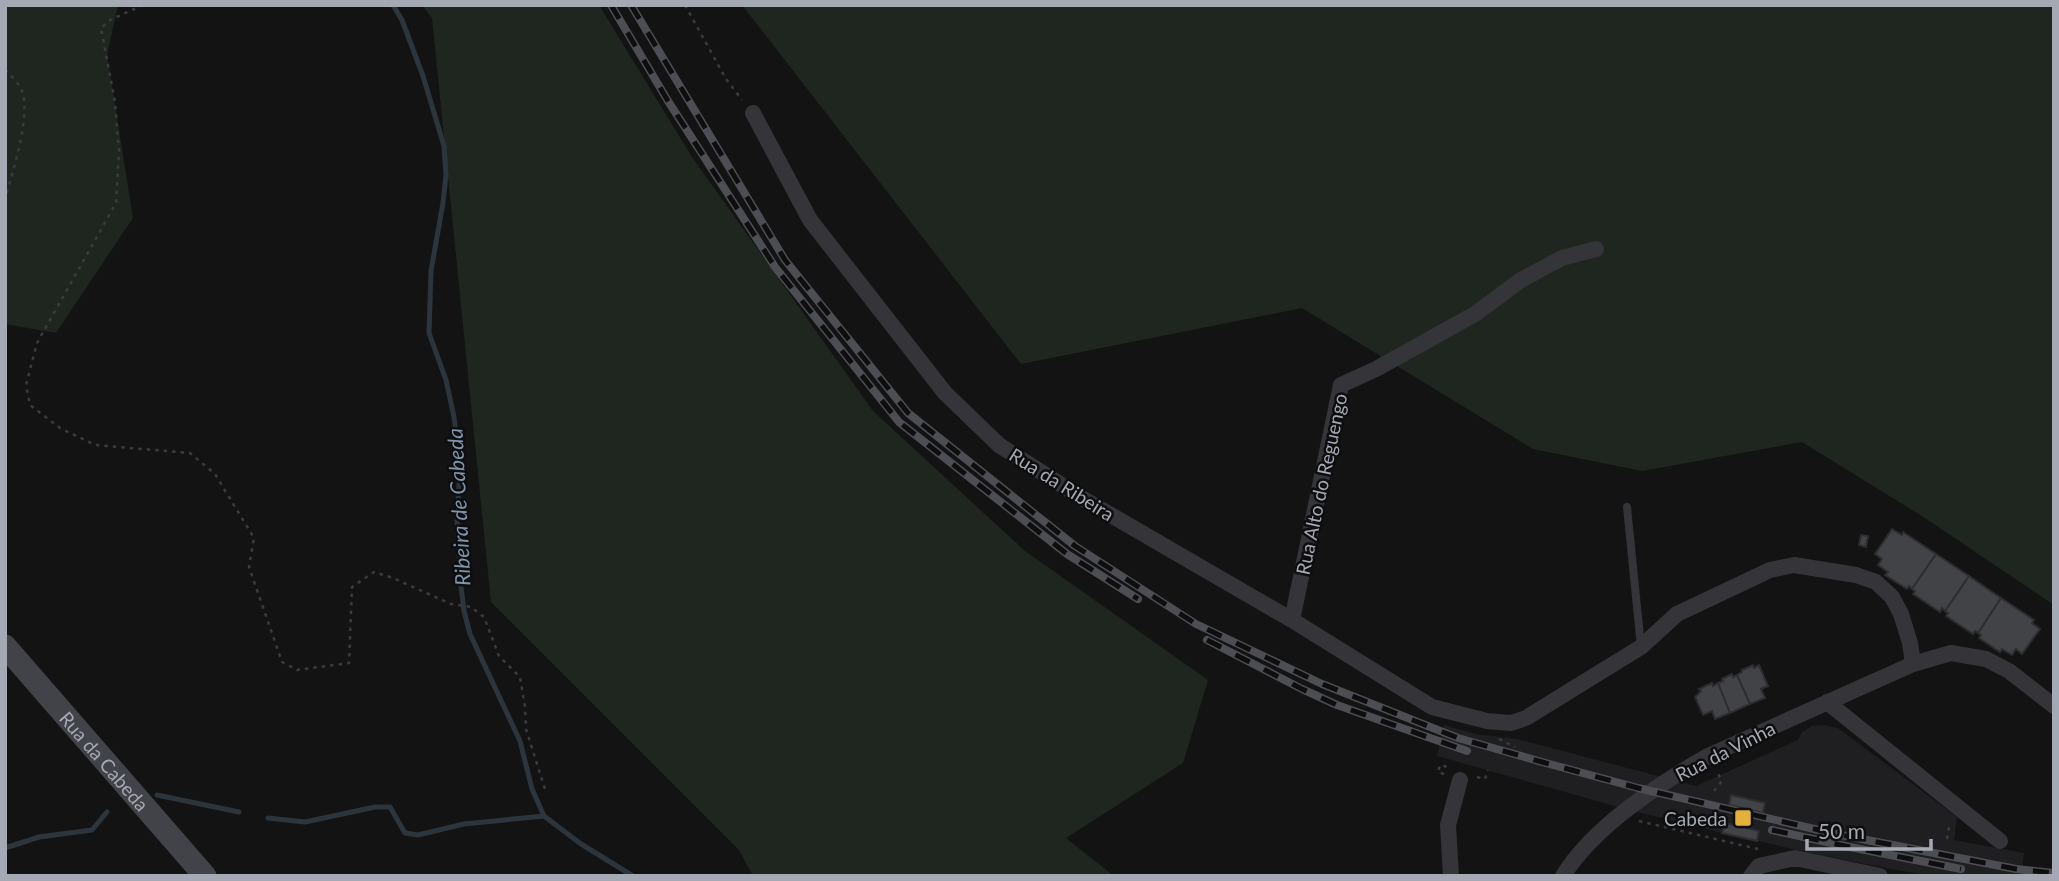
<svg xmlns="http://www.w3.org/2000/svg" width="2059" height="881" viewBox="0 0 2059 881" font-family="Lato,sans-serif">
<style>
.built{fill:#1f1f21}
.green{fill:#1f2620}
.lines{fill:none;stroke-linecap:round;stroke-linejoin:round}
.stream{stroke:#2d353c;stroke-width:5}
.building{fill:#424347;stroke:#2d2d30;stroke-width:2}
.path{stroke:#3a3b40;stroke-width:2.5;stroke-dasharray:3.5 5;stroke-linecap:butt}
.lane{stroke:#343439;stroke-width:8}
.street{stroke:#343439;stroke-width:16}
.secondary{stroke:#424348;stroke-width:23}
.rail-casing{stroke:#4d4e53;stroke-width:8}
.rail{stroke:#0e0e0f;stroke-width:5;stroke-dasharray:16;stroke-linecap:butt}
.poi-dot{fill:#e3b03b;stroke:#0e0e0f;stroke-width:2.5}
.labels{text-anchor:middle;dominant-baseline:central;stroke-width:5;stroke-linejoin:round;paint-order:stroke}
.street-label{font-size:19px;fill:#a5a9b3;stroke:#0e0e0f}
.poi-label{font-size:19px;fill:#a5a9b3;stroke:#0e0e0f;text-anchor:end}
.water-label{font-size:21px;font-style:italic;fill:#7e95ac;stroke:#0e0e0f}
</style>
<rect width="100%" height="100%" fill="#131314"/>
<!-- built -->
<path class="built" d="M1444,725L1476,734L1517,739L1696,786L1798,740L1802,732L1812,726L1825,725L1838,728L1957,817L1954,840L2024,853L2021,876H1929L1824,856L1722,833L1629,810L1437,756Z"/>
<!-- green -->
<path class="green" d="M5,5H118L107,55L133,218L56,333L5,324Z
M422,5H599L692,157L873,411L1025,551L1208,680L1183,763L1066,838L1114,876H753L739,850L491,602L432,18Z
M742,5H2054V605L1925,518L1802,442L1642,471L1533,449L1302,308L1021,364Z"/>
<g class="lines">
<!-- stream -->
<path class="stream" d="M393,5L402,20L423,76L444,146L446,175L443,203L431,271L429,333L446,380L454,417L460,469L457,519L461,586L464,611L470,634L520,741L532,789L544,816L581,844L633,876
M157,795L239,812
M268,818L305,822L375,807H390L405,833L418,835L464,824L544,816
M5,848L39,837L92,830L107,812"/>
</g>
<!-- building -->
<path class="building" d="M1892,529L1902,535L1903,532L1936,554L1912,589L1909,586L1907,589L1885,575L1888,572L1878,565L1882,559L1875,554Z
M1861,535L1868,536L1866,547L1859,545Z
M1936,554L1969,576L1945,611L1942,608L1940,612L1913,594L1915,591L1912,589Z
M1969,576L2001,598L1978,633L1975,631L1973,634L1946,616L1948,613L1945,611Z
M2001,598L2034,620L2032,623L2040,629L2022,654L2016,649L2012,655L2002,649L2000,652L1979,638L1981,635L1978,633Z
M1753,665L1754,668L1759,665L1768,686L1761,689L1765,698L1750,704L1737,675L1742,672V670Z
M1732,674L1733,677L1737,675L1750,704L1730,713L1718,683L1723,681L1722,679Z
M1712,683L1713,686L1718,683L1730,713L1715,719L1712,711L1703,715L1695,697L1701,691L1699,689Z
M1731,795L1765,803L1763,813L1729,805Z
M1725,823L1759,831L1757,841L1722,833Z"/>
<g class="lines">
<!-- path -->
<path class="path" d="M143,5L110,20L101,28L115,102L119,151L116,203L37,343L26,385L30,405L60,428L95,445L190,453L215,474L254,538L249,567L282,662L297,670L349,663L352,587L374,572L393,578L451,604L471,607L484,617L499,656L520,677L525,707L526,729L545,789
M685,5L726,79L742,100
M5,70C11,76 19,83 22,91C31,115 13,172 5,198
M1499,739L1515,747
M1444,774L1438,772L1440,765L1451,768
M1477,777L1485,779L1488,770
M1714,791L1722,781L1716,770
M1639,821L1758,849
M1947,839L1950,822"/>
<!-- lane -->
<path class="lane" d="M1627,507L1641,647"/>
<!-- street -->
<path class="street" d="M753,113L810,220L945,393L999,445L1085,500L1292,620L1432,707L1487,721L1511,723L1526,718L1641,647L1677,614L1770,570L1794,565L1856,575L1876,582L1892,597L1901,614L1910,643L1913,664L1951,653L1986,659L2009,671L2054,706
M1292,620L1341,385L1376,369L1475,314L1521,280L1562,258L1596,249
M1827,702L2000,841
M1451,876L1448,825L1460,780
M1563,876C1592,828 1660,783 1708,756L1913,664
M1751,876L1759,866L1795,858L1880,876"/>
<!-- secondary -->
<path class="secondary" id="s1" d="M5,646L205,876"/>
<defs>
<path id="rail" d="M611,5L668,101L775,267L899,422L1067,554L1138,599
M631,5L785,260L908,413L1075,546L1196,624L1322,684L1458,738L1542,762L1638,788L1836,834L2016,869L2054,873
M1207,640L1302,689L1337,705L1467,751
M1772,830L1845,846L1961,869"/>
</defs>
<!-- rail casing -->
<use href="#rail" class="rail-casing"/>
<!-- rail -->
<use href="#rail" class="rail"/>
</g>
<!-- markers -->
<rect class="poi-dot" x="1734" y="809" width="18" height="18" rx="3.5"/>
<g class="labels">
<!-- street labels -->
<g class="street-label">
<text transform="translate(1062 484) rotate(32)">Rua da Ribeira</text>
<text transform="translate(1321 484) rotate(-78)">Rua Alto do Reguengo</text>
<text transform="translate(1725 751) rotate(-27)">Rua da Vinha</text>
<text stroke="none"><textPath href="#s1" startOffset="152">Rua da Cabeda</textPath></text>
</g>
<!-- poi labels -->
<g class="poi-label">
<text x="1727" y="818">Cabeda</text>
</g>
<!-- water labels -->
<g class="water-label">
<text transform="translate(458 507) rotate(-93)">Ribeira de Cabeda</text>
</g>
</g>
<!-- border -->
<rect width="2059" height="881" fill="none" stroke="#a5a9b3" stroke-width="14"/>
<!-- scale -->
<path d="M1807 839v10h124v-10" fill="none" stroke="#a5a9b3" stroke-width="3.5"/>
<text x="1818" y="839" font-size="21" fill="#a5a9b3" stroke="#0e0e0f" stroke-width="5" paint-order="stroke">50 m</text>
</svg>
